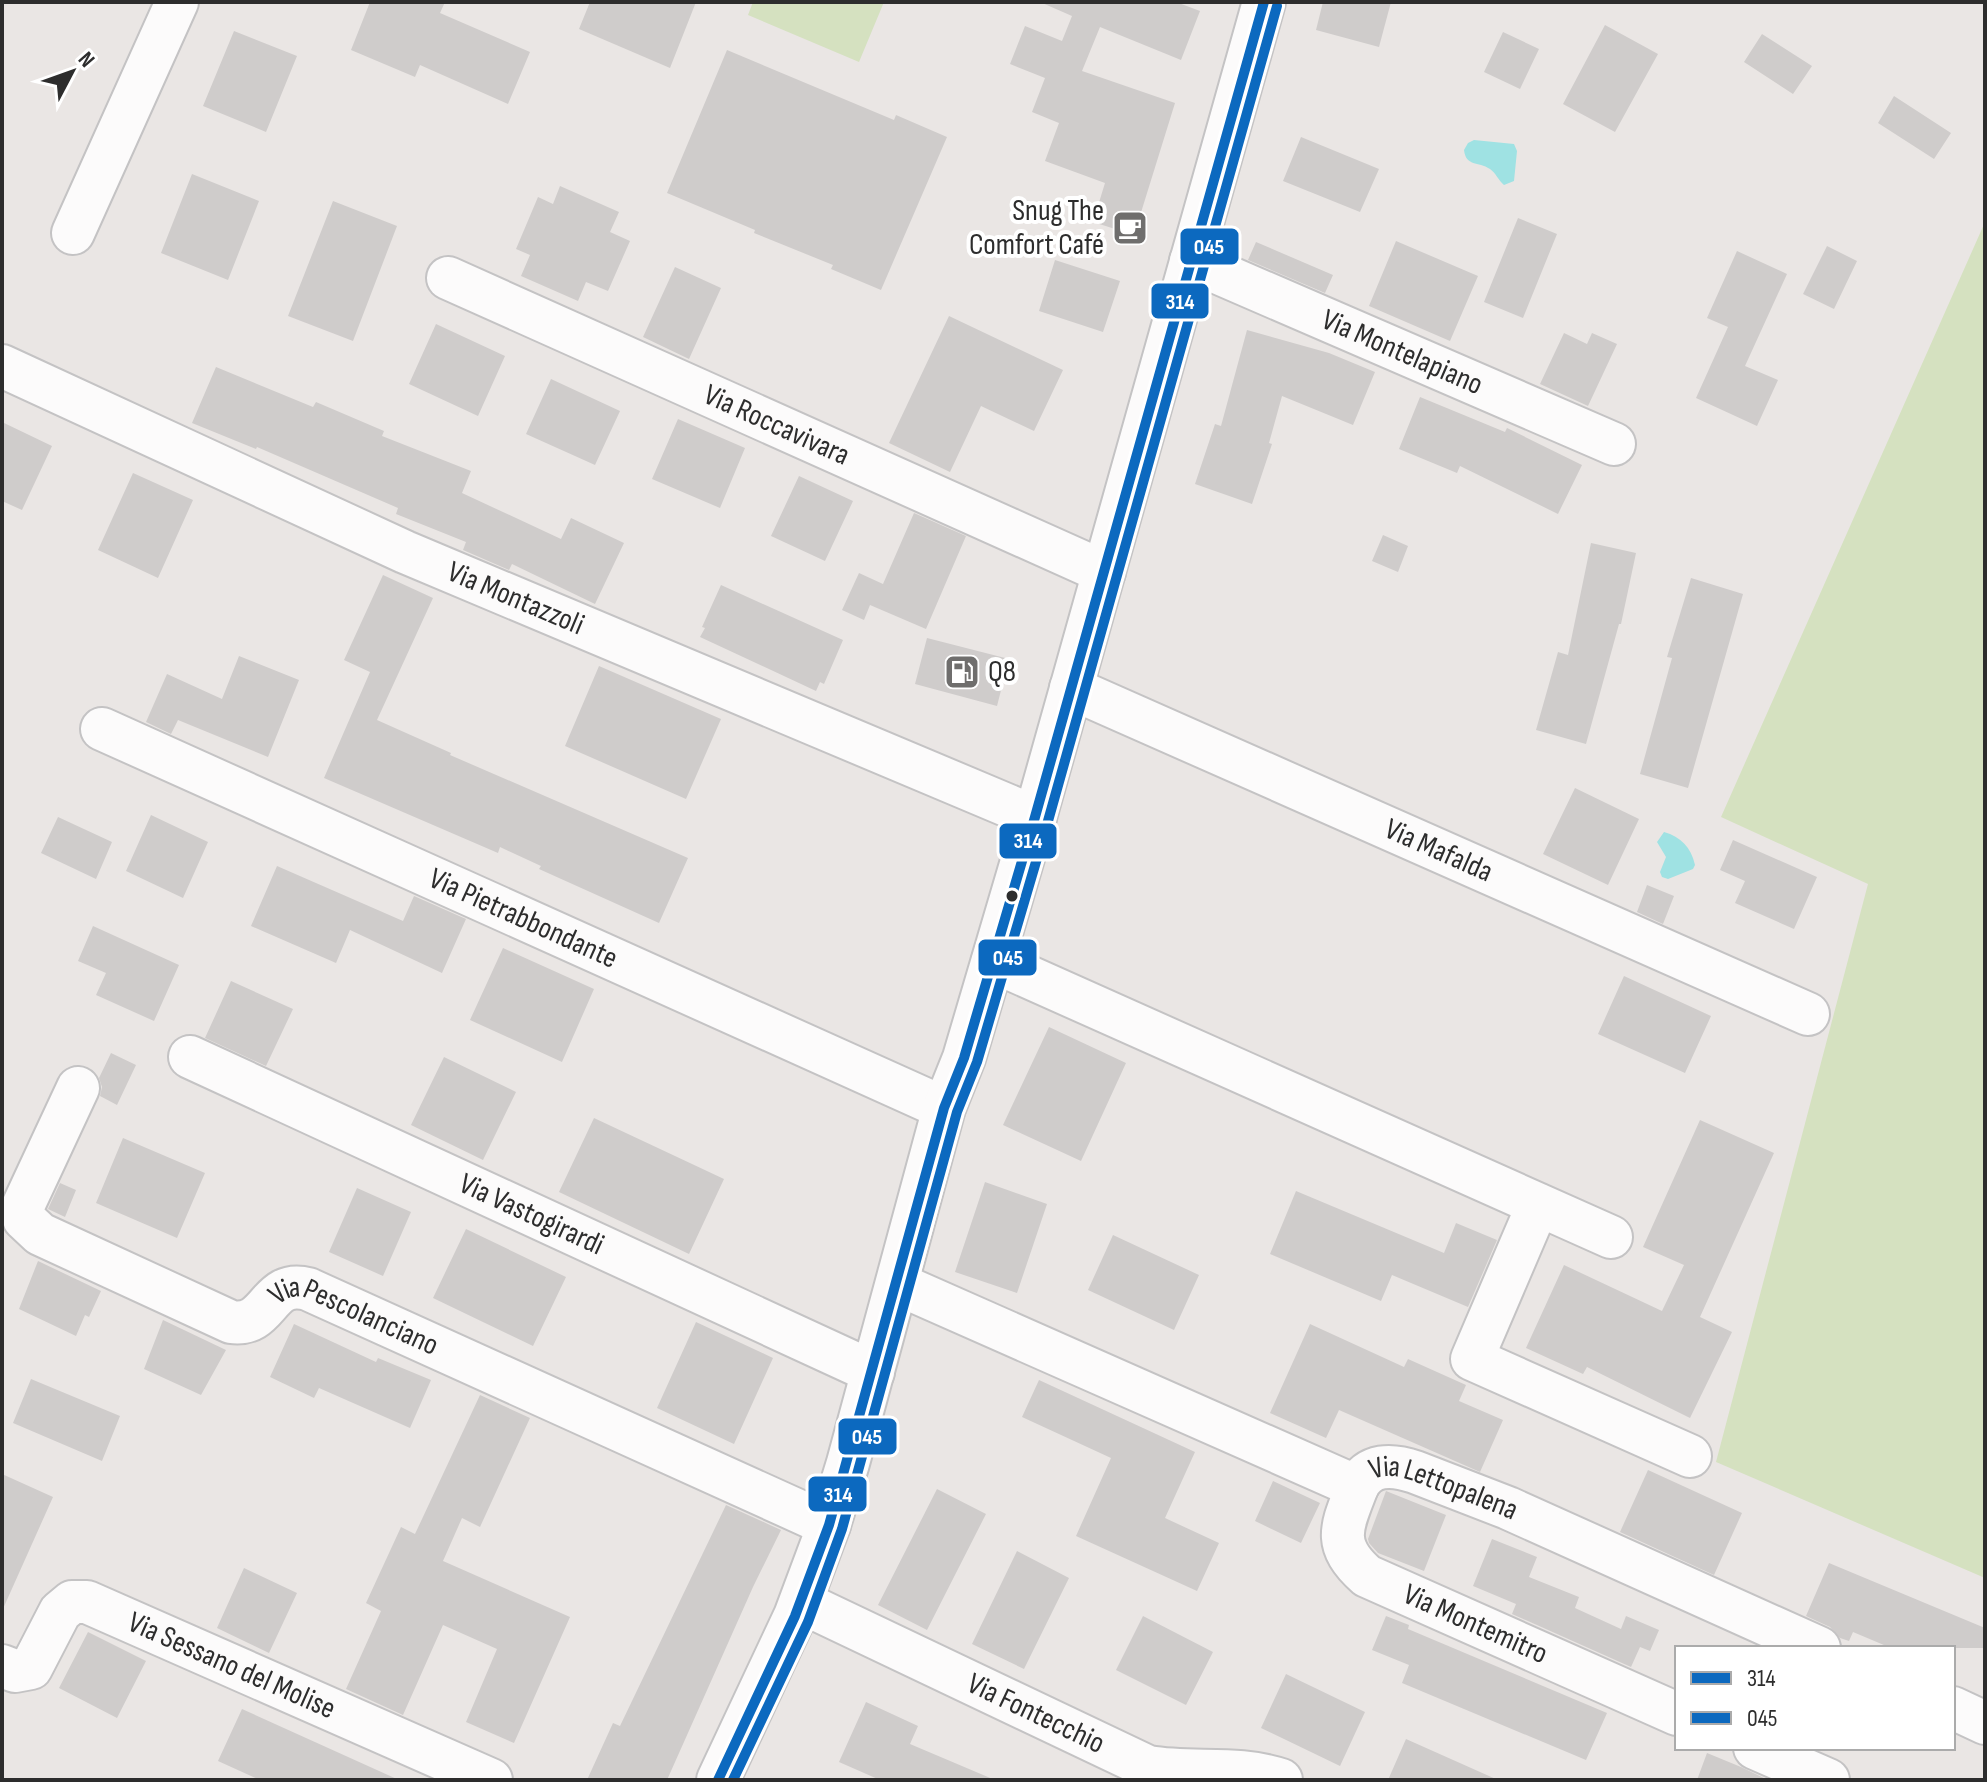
<svg xmlns="http://www.w3.org/2000/svg" width="1987" height="1782" viewBox="0 0 1987 1782" font-family="'Sofia Sans Condensed',sans-serif">
<style>
.green{fill:#d5e1c0}
.water{fill:#9fe2e3}
.building{fill:#cfcccb}
.lines{fill:none;stroke-linecap:round;stroke-linejoin:round}
.minor-casing{stroke:#c4c3c4;stroke-width:46}
.minor{stroke:#fcfbfb;stroke-width:42}
.bus-1-casing{stroke:#fff;stroke-width:16}
.bus-2-casing{stroke:#fff;stroke-width:16}
.bus-1{stroke:#0c69bf;stroke-width:10}
.bus-2{stroke:#0c69bf;stroke-width:10}
.bus-dot{fill:#2d2d2d;stroke:#fff;stroke-width:3}
.labels{text-anchor:middle;dominant-baseline:central;stroke-width:8;stroke-linejoin:round;paint-order:stroke}
.poi-label{font-size:30px;fill:#2d2d2d;stroke:#fff;text-anchor:end}
.street-label{font-size:30px;fill:#2d2d2d;stroke:#fff}
.line-badge{stroke:#fff;stroke-width:3}
.badge-label{font-size:22px;text-anchor:middle;font-weight:bold;fill:#fff}
</style>
<rect width="100%" height="100%" fill="#eae6e4"/>
<!-- green -->
<path class="green" d="M753,2H884L859,62L748,15Z
M1985,222V1578L1716,1462L1868,884L1721,817Z"/>
<!-- water -->
<path class="water" d="M1474,140L1514,144L1517,151L1514,181L1504,185C1498,180 1496,173 1490,169C1478,161 1466,167 1464,150L1468,143Z
M1664,832C1681,837 1691,847 1695,865L1693,869L1668,879L1662,877L1660,872L1666,857L1657,842Z"/>
<!-- building -->
<path class="building" d="M370,2H445L440,13L530,52L508,104L420,65L415,77L351,50Z
M590,2H696L670,68L579,29Z
M1040,2H1176L1200,11L1181,60L1100,27L1082,71L1175,103L1134,235L1093,222L1105,183L1045,161L1059,123L1032,112L1045,78L1010,64L1025,26L1062,41L1072,16Z
M1323,2H1391L1379,47L1316,30Z
M1605,25L1658,54L1615,132L1563,104Z
M234,31L297,56L266,132L203,106Z
M1503,32L1539,49L1520,89L1484,72Z
M1762,34L1812,66L1793,94L1744,62Z
M727,50L894,120L896,115L947,137L881,290L831,269L833,265L754,233L755,230L667,193Z
M1894,96L1951,133L1934,159L1878,123Z
M1301,137L1379,169L1360,212L1283,181Z
M192,174L259,201L228,280L161,253Z
M560,186L619,212L610,232L630,241L608,291L586,282L578,301L521,276L530,255L516,249L538,197L553,204Z
M333,201L397,226L353,341L288,316Z
M1518,218L1557,234L1523,318L1484,302Z
M1396,241L1478,276L1450,341L1369,306Z
M1256,242L1333,275L1325,293L1248,260Z
M1827,246L1857,261L1834,309L1803,294Z
M1737,251L1787,274L1745,366L1778,380L1757,426L1696,398L1728,327L1707,318Z
M1055,260L1120,281L1103,332L1039,311Z
M675,267L721,288L689,359L643,337Z
M949,316L1063,370L1034,431L981,406L950,472L889,443Z
M436,324L505,356L478,416L409,384Z
M1247,330L1329,353L1375,372L1353,425L1282,396L1269,443L1272,444L1252,504L1195,484L1215,424L1221,426Z
M1564,333L1587,344L1592,333L1617,344L1588,406L1540,384Z
M216,367L313,407L316,402L384,431L382,436L471,471L462,493L561,539L571,518L624,543L595,604L512,564L509,570L463,550L466,542L396,514L398,508L257,447L256,449L192,423Z
M551,379L620,411L595,465L526,434Z
M1420,397L1505,432L1507,428L1582,465L1558,514L1460,466L1457,473L1399,449Z
M678,419L745,448L720,508L652,479Z
M2,422L52,446L22,510L2,501Z
M133,473L193,500L158,578L98,550Z
M799,476L853,501L825,561L771,536Z
M914,513L966,536L926,629L870,605L864,620L842,610L859,573L883,584Z
M1383,535L1408,546L1398,572L1372,561Z
M1591,543L1636,553L1621,624H1619L1586,744L1536,730L1558,652L1568,655Z
M383,575L433,598L377,720L451,753L450,755L688,858L659,923L539,869L541,866L500,847L498,853L324,778L370,672L344,660Z
M1691,578L1743,594L1688,788L1640,774L1672,658L1667,657Z
M721,585L843,640L824,684L820,682L816,691L700,637L705,628L702,627Z
M927,638L1009,659L997,706L915,684Z
M239,656L299,680L268,757L178,720L171,734L146,722L167,674L222,699Z
M599,666L721,719L686,799L565,746Z
M1575,788L1639,819L1608,885L1543,854Z
M151,815L208,842L183,898L126,871Z
M58,817L112,842L96,879L41,853Z
M1733,840L1817,877L1794,929L1735,903L1745,881L1720,870Z
M277,866L403,921L414,896L466,919L442,973L350,930L336,963L251,926Z
M1647,885L1674,896L1663,924L1637,912Z
M93,926L179,965L154,1021L96,995L106,973L78,961Z
M503,948L594,989L562,1062L470,1020Z
M1624,976L1711,1016L1685,1073L1598,1034Z
M231,981L293,1009L266,1066L205,1038Z
M1049,1027L1126,1063L1081,1161L1003,1125Z
M111,1053L136,1065L117,1105L100,1096L102,1087L99,1078Z
M444,1057L516,1092L483,1160L411,1125Z
M594,1118L724,1179L689,1254L559,1192Z
M1700,1120L1774,1153L1700,1317L1732,1332L1690,1418L1587,1367L1583,1374L1526,1348L1564,1265L1662,1311L1684,1265L1643,1247Z
M123,1138L205,1173L177,1238L96,1203Z
M985,1182L1047,1204L1017,1293L955,1272Z
M60,1183L76,1190L65,1217L48,1209Z
M357,1188L411,1212L383,1276L329,1252Z
M1296,1191L1444,1253L1456,1223L1497,1240L1468,1307L1392,1275L1381,1301L1270,1254Z
M466,1229L566,1277L533,1346L433,1298Z
M1113,1235L1199,1275L1174,1330L1088,1290Z
M38,1261L101,1291L89,1317L85,1315L76,1336L19,1309Z
M163,1320L226,1350L201,1395L144,1369Z
M696,1322L773,1358L734,1444L657,1408Z
M294,1324L376,1362L378,1358L431,1380L410,1428L319,1388L314,1398L270,1377Z
M1310,1324L1404,1367L1408,1359L1466,1385L1459,1401L1503,1420L1480,1472L1339,1410L1326,1438L1270,1413Z
M31,1379L120,1416L102,1461L13,1423Z
M1039,1380L1195,1452L1165,1518L1219,1543L1197,1591L1076,1536L1111,1458L1022,1417Z
M480,1395L530,1418L480,1527L462,1518L443,1561L570,1617L514,1743L466,1722L497,1649L443,1625L403,1715L346,1689L381,1611L366,1603L401,1527L415,1534Z
M1648,1470L1742,1513L1714,1575L1620,1532Z
M2,1474L53,1497L2,1611Z
M1273,1481L1320,1503L1301,1543L1255,1521Z
M937,1489L986,1514L927,1630L878,1605Z
M1386,1491L1446,1515L1424,1571L1378,1553L1369,1543L1368,1539Z
M726,1505L781,1530L753,1587L667,1780H587L613,1723L620,1726Z
M1492,1539L1537,1557L1529,1577L1579,1597L1575,1608L1621,1629L1626,1616L1659,1630L1650,1651L1640,1647L1631,1667L1512,1614L1516,1604L1473,1586Z
M1017,1551L1069,1578L1024,1669L972,1644Z
M1829,1563L1985,1628V1648H1891L1853,1632L1849,1641L1840,1638L1830,1627L1806,1616Z
M244,1568L297,1593L269,1653L217,1628Z
M1143,1616L1213,1652L1186,1705L1116,1670Z
M1386,1616L1409,1625L1408,1629L1607,1713L1586,1760L1402,1683L1409,1665L1372,1650Z
M88,1632L146,1661L117,1718L59,1688Z
M1286,1674L1365,1712L1340,1766L1261,1728Z
M866,1702L918,1726L910,1744L995,1780H880L839,1762Z
M242,1709L399,1780H260L218,1761Z
M1406,1739L1498,1780H1388Z
M1707,1753L1741,1767L1768,1780H1697Z"/>
<g class="lines">
<defs>
<g id="minor">
<path d="M73,233L177,2"/>
<path id="s1" d="M1191,261L1614,444"/>
<path id="s2" d="M448,278L1104,572"/>
<path id="s3" d="M2,366L405,552L1035,817"/>
<path id="s4" d="M1071,688L1808,1014"/>
<path id="s5" d="M102,729L944,1108"/>
<path d="M993,961L1611,1237"/>
<path id="s6" d="M190,1057L873,1372"/>
<path id="s7" d="M78,1088L23,1206L24,1219L40,1234L231,1322C271,1328 266,1278 308,1289L829,1525"/>
<path d="M1538,1205L1472,1359L1690,1456"/>
<path id="s8" d="M898,1284L1357,1487C1368,1463 1392,1464 1415,1472L1508,1508L1819,1648"/>
<path id="s9" d="M1357,1487C1342,1526 1331,1545 1367,1576L1677,1714"/>
<path id="s10" d="M801,1602L1148,1767C1192,1775 1237,1765 1281,1780"/>
<path id="s11" d="M2,1666L15,1671L31,1668L60,1612L72,1602H87L491,1780"/>
<path d="M1953,1708L1985,1723"/>
<path d="M1755,1748L1828,1780"/>
<path d="M718,1780L795,1616L829,1525L848,1463L944,1108L964,1058L1035,817L1264,2"/>
</g>
</defs>
<!-- minor casing -->
<use href="#minor" class="minor-casing"/>
<!-- minor -->
<use href="#minor" class="minor"/>
<defs>
<path id="bus-1" d="M718,1780L795,1616L829,1525L944,1108L964,1058L1035,817L1264,2"/>
<path id="bus-2" d="M733,1780L808,1622L842,1529L957,1112L977,1062L1048,821L1277,6"/>
</defs>
<!-- bus-1 casing -->
<use href="#bus-1" class="bus-1-casing"/>
<!-- bus-2 casing -->
<use href="#bus-2" class="bus-2-casing"/>
<!-- bus-1 -->
<use href="#bus-1" class="bus-1"/>
<!-- bus-2 -->
<use href="#bus-2" class="bus-2"/>
</g>
<!-- icons -->
<defs>
<symbol id="cafe-square" viewBox="-11 -11 22 22"><rect x="-9" y="-9" width="18" height="18" rx="4" fill="#6f6e6d" stroke="#fff"/><path d="M-5.5-4.5H6V0H3Q3 3.5 0 3.5H-2.5Q-5.5 3.5-5.5 0ZM3-3.2v2h1.7v-2ZM-6 4.5H4V6H-6Z" fill="#fff"/></symbol>
<symbol id="fuel-square" viewBox="-11 -11 22 22"><rect x="-9" y="-9" width="18" height="18" rx="4" fill="#6f6e6d" stroke="#fff"/><path d="M-5.5-6h7V0h2V4h1.3V-2.5L3-4.5l.8-.8L6-3V5H2.5V1h-1V6h-7ZM-4.2-4.7v3.2H.2V-4.7Z" fill="#fff"/></symbol>
</defs>
<g fill-rule="evenodd">
<use href="#cafe-square" x="1110" y="208" width="40" height="40"/>
<use href="#fuel-square" x="942" y="652" width="40" height="40"/>
</g>
<!-- markers -->
<circle class="bus-dot" cx="1012" cy="896" r="7"/>
<g class="labels">
<!-- poi labels -->
<g class="poi-label">
<text x="1104" y="211">Snug The<tspan x="1104" dy="34">Comfort Café</tspan></text>
<text x="988" y="672" text-anchor="start">Q8</text>
</g>
<!-- street labels -->
<g class="street-label">
<text stroke="none"><textPath href="#s1" startOffset="230">Via Montelapiano</textPath></text>
<text stroke="none"><textPath href="#s2" startOffset="360">Via Roccavivara</textPath></text>
<text stroke="none"><textPath href="#s3" startOffset="564">Via Montazzoli</textPath></text>
<text stroke="none"><textPath href="#s4" startOffset="402">Via Mafalda</textPath></text>
<text stroke="none"><textPath href="#s5" startOffset="462">Via Pietrabbondante</textPath></text>
<text stroke="none"><textPath href="#s6" startOffset="376">Via Vastogirardi</textPath></text>
<text stroke="none"><textPath href="#s7" startOffset="516">Via Pescolanciano</textPath></text>
<text stroke="none"><textPath href="#s8" startOffset="600">Via Lettopalena</textPath></text>
<text stroke="none"><textPath href="#s9" startOffset="218">Via Montemitro</textPath></text>
<text stroke="none"><textPath href="#s11" startOffset="282">Via Sessano del Molise</textPath></text>
<text stroke="none"><textPath href="#s10" startOffset="260">Via Fontecchio</textPath></text>
</g>
</g>
<g class="line-badge">
<rect x="1179" y="227" width="61" height="39" rx="8" fill="#0c69bf"/>
<rect x="1150" y="282" width="60" height="38" rx="8" fill="#0c69bf"/>
<rect x="998" y="822" width="60" height="38" rx="8" fill="#0c69bf"/>
<rect x="977" y="938" width="61" height="39" rx="8" fill="#0c69bf"/>
<rect x="837" y="1417" width="61" height="39" rx="8" fill="#0c69bf"/>
<rect x="807" y="1475" width="61" height="38" rx="8" fill="#0c69bf"/>
</g>
<g class="badge-label">
<text x="1209" y="254">045</text>
<text x="1180" y="309">314</text>
<text x="1028" y="848">314</text>
<text x="1008" y="965">045</text>
<text x="867" y="1444">045</text>
<text x="838" y="1502">314</text>
</g>
<!-- border -->
<rect width="1987" height="1782" fill="none" stroke="#2d2d2d" stroke-width="8"/>
<!-- legend -->
<rect x="1675" y="1646" width="280" height="104" fill="#ffffff" stroke="#ababab" stroke-width="2"/>
<rect x="1691" y="1672" width="40" height="12" fill="#0c69bf" stroke="#ababab" stroke-width="2"/>
<text x="1747" y="1686" font-size="24" fill="#2d2d2d">314</text>
<rect x="1691" y="1712" width="40" height="12" fill="#0c69bf" stroke="#ababab" stroke-width="2"/>
<text x="1747" y="1726" font-size="24" fill="#2d2d2d">045</text>
<!-- north arrow -->
<g transform="translate(72 72) rotate(49)" stroke="#ffffff" stroke-width="6" paint-order="stroke">
<path d="M0-6L14 30L0 20L-14 30Z" fill="#2d2d2d"/>
<text y="-12" font-size="22" font-weight="bold" text-anchor="middle" fill="#2d2d2d">N</text>
</g>
</svg>
